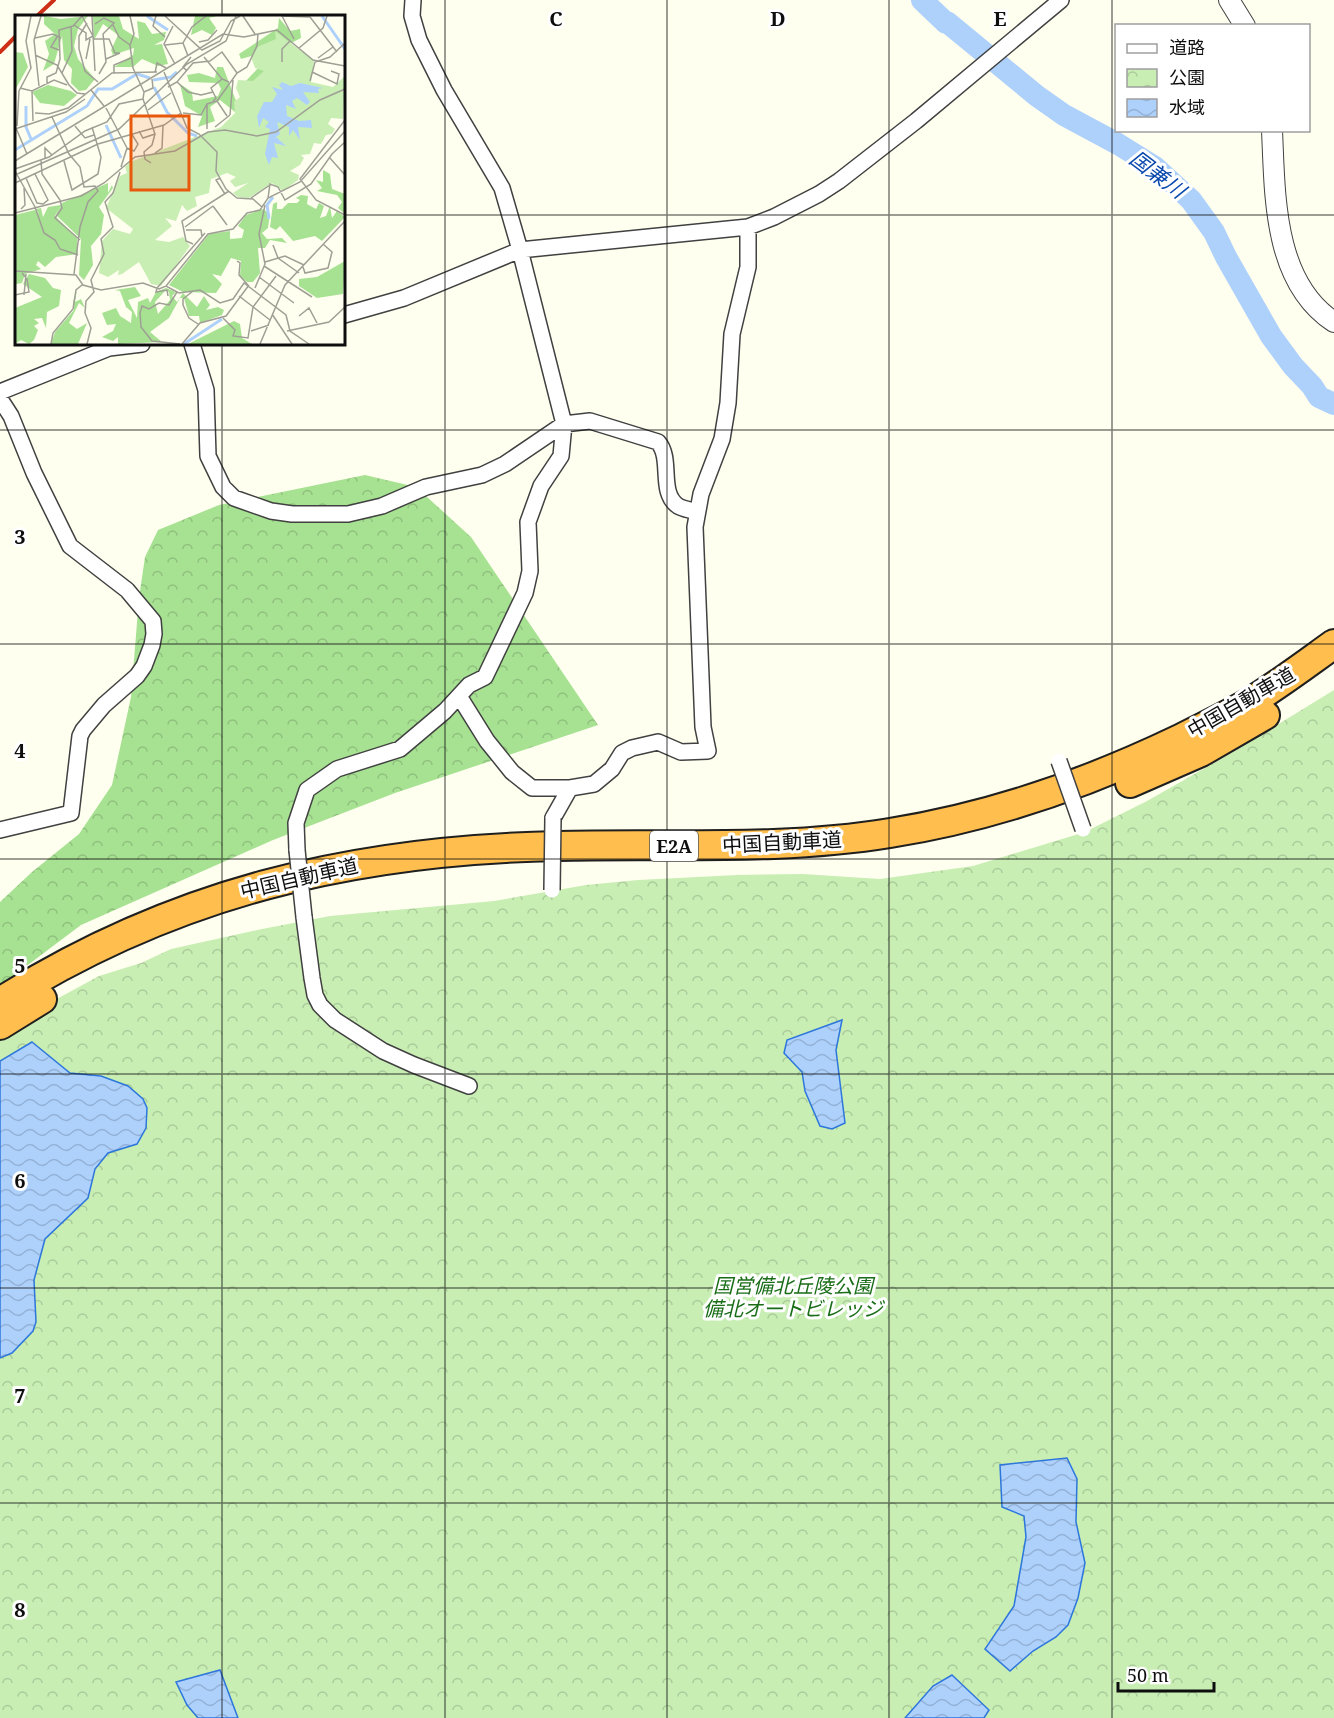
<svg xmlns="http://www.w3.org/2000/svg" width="1334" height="1718" viewBox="0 0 1334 1718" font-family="'Noto Serif','Noto Sans JP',serif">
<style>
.forest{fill:url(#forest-crowns)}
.park{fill:url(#park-crowns)}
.water{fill:url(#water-waves);stroke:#2d76db;stroke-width:1.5}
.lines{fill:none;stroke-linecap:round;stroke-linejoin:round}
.river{stroke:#aed1fc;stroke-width:22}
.minor-casing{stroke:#414141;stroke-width:18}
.tertiary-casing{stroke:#414141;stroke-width:22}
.motorway-casing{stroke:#1f1f1f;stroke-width:32}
.minor{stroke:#fff;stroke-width:15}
.tertiary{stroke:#fff;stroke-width:20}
.motorway{stroke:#ffbe4d;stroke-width:28}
.rail{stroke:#cd2f17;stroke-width:4}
.minor-bridge-casing{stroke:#414141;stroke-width:18;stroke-linecap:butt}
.minor-bridge{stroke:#fff;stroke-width:15}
.grid{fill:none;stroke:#0e0e0e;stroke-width:1.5;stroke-opacity:0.55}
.labels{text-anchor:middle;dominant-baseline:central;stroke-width:6;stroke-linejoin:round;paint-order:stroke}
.shield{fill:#fff;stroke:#565656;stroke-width:1.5}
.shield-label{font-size:18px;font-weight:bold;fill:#0e0e0e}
.street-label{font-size:20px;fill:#0e0e0e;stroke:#fff}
.park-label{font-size:20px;font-style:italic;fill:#196d17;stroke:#fff}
.water-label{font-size:21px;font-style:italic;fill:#0a49ae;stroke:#fff}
.inset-river{fill:none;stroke:#aed1fc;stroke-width:3}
.inset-road{fill:none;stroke:#9f9f95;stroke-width:1.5}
.view{fill:#e8590c;fill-opacity:0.15;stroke:#e8590c;stroke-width:3}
.inset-edge{fill:none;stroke:#0e0e0e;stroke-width:3}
.grid-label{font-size:20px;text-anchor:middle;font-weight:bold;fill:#0e0e0e;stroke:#fff;stroke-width:6;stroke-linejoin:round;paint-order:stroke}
</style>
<defs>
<pattern id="forest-crowns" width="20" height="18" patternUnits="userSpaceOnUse" patternTransform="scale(1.5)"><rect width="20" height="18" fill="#a7e192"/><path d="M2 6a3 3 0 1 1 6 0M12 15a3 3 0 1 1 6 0" fill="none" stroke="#8fc07d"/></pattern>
<pattern id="park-crowns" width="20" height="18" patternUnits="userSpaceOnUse" patternTransform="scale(1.5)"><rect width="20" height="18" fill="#c8eeb4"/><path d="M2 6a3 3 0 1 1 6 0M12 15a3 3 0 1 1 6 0" fill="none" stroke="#abcb9a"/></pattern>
<pattern id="water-waves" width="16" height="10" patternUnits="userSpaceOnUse" patternTransform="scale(1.5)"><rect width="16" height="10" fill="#aed1fc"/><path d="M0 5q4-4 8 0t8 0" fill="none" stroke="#94b2d7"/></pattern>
</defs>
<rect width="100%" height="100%" fill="#ffffef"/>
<!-- forest -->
<path class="forest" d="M365,475L416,487L471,537L598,725L395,793L273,840L81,925L0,986V902L32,872L79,834L112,785L131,697L139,598L145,557L158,530L219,505Z"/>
<!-- park -->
<path class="park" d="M1334,690V1718H0V1039L53,1001L99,976L141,963L171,949L262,929L330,916L494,901L586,885L638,880L737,875L803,874L880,879L973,866L1085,832L1147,801L1228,755Z"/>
<!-- water -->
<path class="water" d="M842,1020L836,1050L845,1123L832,1129L820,1126L805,1091L802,1072L784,1053L787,1040Z
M32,1042L70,1073L101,1076L128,1086L143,1099L147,1108L146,1128L137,1144L108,1153L95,1169L88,1198L45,1239L34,1280L36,1322L33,1331L12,1353L0,1358V1061Z
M1067,1458L1077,1479L1076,1522L1085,1563L1078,1598L1068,1625L1056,1637L1033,1651L1010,1671L985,1649L1014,1606L1026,1537L1024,1516L1002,1507L1000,1465Z
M220,1670L238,1718H198L187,1705L176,1682Z
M952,1675L989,1710L984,1718H905L933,1686Z"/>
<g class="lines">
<!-- river -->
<path class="river" d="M922,0L946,23L947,22L1037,96L1064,115L1118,144L1155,167L1191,200L1214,232L1226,257L1271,336L1293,366L1312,386L1319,397L1334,404"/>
<defs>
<path id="minor" d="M344,315L404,298L520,250L748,227L774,217L819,194L839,181L916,121L1061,0
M192,344L206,390L208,456L223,487L234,498L271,511L292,514H348L382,506L426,487L482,475L505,464L564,424L590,421L658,442C673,459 658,492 678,506C683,509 691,510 697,512
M0,392L109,348L142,344
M0,399L11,416L34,473L70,546L127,590L153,621L154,634L152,645L144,666L137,676L104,705L83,730L80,736L71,813L0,830
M459,696L487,741L512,772L532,788H570L594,784L612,769L622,753L632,748L658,742L681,752L708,751L703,727L695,527L701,494L722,439L728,403L732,334L748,267V227
M553,818L570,788
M297,850L296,823L307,790L337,769L400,749L445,711L469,685L485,677L525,593L530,571L528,522L541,486L561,456L564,424L520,250L502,188L444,90L419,40L412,16L413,0
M304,917L312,978L315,995L320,1005L335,1020L383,1051L414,1065L469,1086"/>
<path id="tertiary" d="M1229,0L1245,26
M1272,130C1275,195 1273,282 1334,322"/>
<path id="motorway" d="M1130,783L1201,752L1265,715
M0,1002C174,892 354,850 558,846C669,843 780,851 890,833C991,817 1086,784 1178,740C1201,728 1225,717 1247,704C1277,686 1306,664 1334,644
M0,1025L42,999"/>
</defs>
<!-- minor casing -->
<use href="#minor" class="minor-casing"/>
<!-- tertiary casing -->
<use href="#tertiary" class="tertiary-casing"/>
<!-- motorway casing -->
<use href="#motorway" class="motorway-casing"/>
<!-- minor -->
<use href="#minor" class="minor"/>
<!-- tertiary -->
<use href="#tertiary" class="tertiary"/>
<!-- motorway -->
<use href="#motorway" class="motorway"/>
<!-- rail -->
<path class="rail" d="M37,16L54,0
M0,52L16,36"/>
<defs>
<path id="minor-bridge" d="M1059,761L1083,829
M297,850L304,917
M552,890L553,818"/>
</defs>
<!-- minor-bridge casing -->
<use href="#minor-bridge" class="minor-bridge-casing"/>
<!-- minor-bridge -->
<use href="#minor-bridge" class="minor-bridge"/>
</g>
<!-- grid -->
<path class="grid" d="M222,0V16M445,0V1718M667,0V1718M889,0V1718M1112,0V1718M0,215H16M344,215H1334M222,344V1718M0,430H1334M0,644H1334M0,859H1334M0,1074H1334M0,1288H1334M0,1503H1334"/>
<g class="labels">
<!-- shield labels -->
<rect class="shield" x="650" y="831" width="48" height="30" rx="4.5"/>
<g class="shield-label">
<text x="674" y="846">E2A</text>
</g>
<!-- street labels -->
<g class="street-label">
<text transform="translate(1241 702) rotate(-30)">中国自動車道</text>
<text transform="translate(782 842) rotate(-3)">中国自動車道</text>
<text transform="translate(299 878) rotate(-13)">中国自動車道</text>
</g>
<!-- park labels -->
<g class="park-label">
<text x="793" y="1285">国営備北丘陵公園<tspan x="793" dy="23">備北オートビレッジ</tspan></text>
</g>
<!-- water labels -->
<g class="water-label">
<text transform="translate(1158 174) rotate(37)">国兼川</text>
</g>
</g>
<!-- overview -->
<g transform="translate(15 15)">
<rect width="330" height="330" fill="#ffffef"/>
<path d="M29,1L46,4L73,1L63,14L59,31L63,44L80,64L71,75L64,76L56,68L57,54L49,45L47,21L39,49L28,56L34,39L30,26L40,19L29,9ZM78,1H104L108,14L124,24L122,6L130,8L137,19L151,17L149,25L139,30L147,29L153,49L143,51L127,44L118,52H99L118,40L119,33L98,40L96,35L103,20L88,9L79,25ZM180,1H202L194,3L201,13L197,20L187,15L176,20ZM264,3L275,16L285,14L286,23L270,31L220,97L205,85L195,92L200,106L183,112L187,101L170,91L165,69L177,77L178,86L203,81L206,74L203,68L174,67L172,60L184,58L200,63L202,52H208L223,91L230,67L245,51L240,40L226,44L224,39L263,13ZM0,37L8,38L13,52L0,75ZM33,70L56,76L62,80L49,91L25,88L17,77ZM308,155L315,159L317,174L330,179V199L323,193L327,187L322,180L302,176L307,173L301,165L308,167ZM93,168V178L97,170L98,173L84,192L89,200L86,219L76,231L78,250L69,265L64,260L66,224L41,200L47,188ZM286,180L293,181L292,189L301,194L304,188L309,191L305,203L311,201L315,191L317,203L322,196L330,202L307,226L300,221L278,226L265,211L261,215L255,212L258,189L262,187V194H267L273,188H282L285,185L281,183ZM46,190L40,201L62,223L63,239L41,242L30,252L23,246L21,250L26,254L10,259L7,268L1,269L0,200L20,195L24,199L21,194L26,193L28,202L33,192ZM248,194L255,199L253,213L247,218L252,224L267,223L272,228L255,225L250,233H243L245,258L238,267H232L225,261L226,246L216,243L206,261L197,259L207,269L201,278L168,277L154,270L194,219L215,216V224L227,223L229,215L223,211L231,200ZM330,246L328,279L302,283L284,271V264L302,262ZM14,259L30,263L38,273L46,275L44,291L32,297L31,313L27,303L19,304L24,308L19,311L23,315L19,325L14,329L6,325L0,329V293L27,282L8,269ZM120,272L126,281L113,285L122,303L123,287L133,283L135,288L141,277L151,273L161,277L157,281L162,287L168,278L182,292L189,281L195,290L191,295L203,292L209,295L207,300L185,308L184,301H174L169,283H165L154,303L135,317L147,327L103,329V322L98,326L87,322L98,316L101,309L92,310L87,298L101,293L105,301L116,308L117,297L111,292L105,276L100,275ZM150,276L154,277L155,285L143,299L140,287ZM62,275L60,287L66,284L70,293L64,288L54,308L62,314L72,308L63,329H36L40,317L59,295L58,287ZM219,306L225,309L227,323L237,329H173Z" fill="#a7e192" fill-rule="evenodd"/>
<path d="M260,16L299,46L296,67L318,72L330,61L328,104L316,103L313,109L320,114L317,119L311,120L306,129L299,128L295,139L286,140L289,143L285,150L275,156L284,160L283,165L268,176L257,168L234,183L223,182L218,178L233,168L220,172L215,166L221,162L212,158L196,164L194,178L180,182L182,191L172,196L167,190L161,206L150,203L157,211L140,225L154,227L168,222L175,231L146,271L136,269L124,247L107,259L103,260L104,255L93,262L84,258L87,226L98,214L115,219L118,214L91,193L105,161L112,158L110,152L115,147L206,112L220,98L219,87L225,82L221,73L223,65L238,66L249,56L240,53L236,42L242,32L261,24Z" fill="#c8eeb4"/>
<path d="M267,67L276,71L285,68L308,73L303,74L304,78L288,77L295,87L292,90L282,83L277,86L281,94L271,90L272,101L284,106L296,105L297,113L283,112L285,125L278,115L274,121V112L262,107L265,119L261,122L271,131L259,128L263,143L257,142L254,150L250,139L255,114L250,112L254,107L248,103L244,113L242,101L249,87H257L262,79L257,72L268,75L264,70Z" fill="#aed1fc"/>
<path class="inset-river" d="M132,1L153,15M307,1L330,34M138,65L156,62L162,57M139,72L152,97L173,118L182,121M11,91V112L16,124M91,110L106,143M0,135L72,91L83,74H97L122,59L135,63M254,204L252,190L258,182M169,329L207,304"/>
<path class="inset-road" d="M67,1L78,21M77,1L80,56M115,1L119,19L115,30L118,53L129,77L128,84L140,119L137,130L129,137L130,144L136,148M141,1L138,11L150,22M150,1L187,35L205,26L216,6L225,1M228,1L240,19M266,1L295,2L322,37M267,1L279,24M72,8L64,21V34L70,56L83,67M80,9L89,3L99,8L88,19L91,47L84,59M59,10L71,18V25L78,21M98,10L104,22L115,30M158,11L149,29L160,49M42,22L36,32L44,35M20,23L38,19L46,23M78,24H94L100,38H105L91,44M184,27L193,25L202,15M150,30L168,28M284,33L308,13L312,1M20,40L42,50L54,70L62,78L70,79M173,41L168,28L177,12L191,1M189,42L207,64L214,67M303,43L318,32M71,44L75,24M267,47V34L275,26M172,56L168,52L176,42M149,57L172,113L184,119L202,137L201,156L211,174L222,183L238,184L247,192M297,57L322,69L324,59L316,56M47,58L57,36L56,11M99,58V50L116,43M140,58L142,48L151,53M295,66L300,47L315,42L330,28M162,67L173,77L186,80L198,77M32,69V62L41,58L45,44L44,15L58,11L67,1M24,71L19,25L26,1M153,72L162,67L178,48L195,46L207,37L222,58M5,73L17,76L39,65L52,70M76,75L89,91M17,76L18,106M129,77L138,73L137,64M198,86L201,83L196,73L207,64M202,86L212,101M91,93L112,133L106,152M133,95L156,78M20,98L34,99L53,93L97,58L142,57M168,98L186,100L192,89L202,86L222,58L232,52L242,31L243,19M215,100L218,65M37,102L54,139L65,152L69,172L80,171L83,176L73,187L65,212L59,259M330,105L285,164L301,185L330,200M2,111L4,76L16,53L11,26L16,1M60,111L70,123L79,120M200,112L215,100M1,113L12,139M0,114L51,97L70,84M192,114V89M124,116L128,123L140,119M112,133L119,136L123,129L116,118M140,138L147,133L148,111M314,142L330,160M30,144V133L37,140M26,145L27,159L45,185L47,193L40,203L65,225M0,146L208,19L229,22L262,15L298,45L330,51M49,146L57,175L83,159L86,142L77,112M0,154L34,142L70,116L92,107L104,89L128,84M0,156L20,192L29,218L40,225L45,234L63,240M0,160L104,114L172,49L211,26L221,1M11,163L22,188L28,189L33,185L20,159M205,163L201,165L210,179M0,168L83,129L149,110L166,98M236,183L255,170M253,183L255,169L263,172L270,185L296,169L317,139L330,127M198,191L212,210M6,194L10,190L9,173M0,198L66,181L89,168L120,142L160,136L193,117L210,115L242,121L261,117L305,85L330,74M170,212L198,191M171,215H186L187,222M178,229L171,226L167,206L214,176M258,230L263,243L284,258M222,246L225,248L224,260L233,270M250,247L270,241L289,250M249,251L297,282M288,252L290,258L313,253L317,237L308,229M0,256L61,260L68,270L86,275L128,268L144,274L151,271L164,278L185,275L205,288L218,284L229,268L271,300L275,316L294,329M244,262L279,288M151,271L193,219L218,214L232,198L245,195L253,183L285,167L330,116M240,273L250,249L244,219L250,190M178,276L168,284V290L174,303L183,309M162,277L154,290L144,288L134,294L127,291L125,298L126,312L137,326L165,329M0,280L14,277L12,264L7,258M9,280L11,259M153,281L152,275L141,277L142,273L190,218M224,281L255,305M257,299L277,329M284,301L294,293L302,308M208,303L220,315L218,321L233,323L238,292L261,261M236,316L254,310M272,316L314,307L330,292M36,329L38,318L58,294L61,275L67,270M72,329L76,313L70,298L71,286L79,277L76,265L89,239L86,224L98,212L90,187L98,178L105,157M167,329L185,308L211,301L234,270M245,329L270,270L330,206"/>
<path class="view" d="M116,101H174V175H116Z"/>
<rect width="330" height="330" class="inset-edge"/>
</g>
<g class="grid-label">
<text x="556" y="26">C</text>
<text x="778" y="26">D</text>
<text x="1000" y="26">E</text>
<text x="20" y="544">3</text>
<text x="20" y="758">4</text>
<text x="20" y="973">5</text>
<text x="20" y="1188">6</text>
<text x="20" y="1403">7</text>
<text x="20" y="1617">8</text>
</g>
<!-- legend -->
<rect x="1115" y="24" width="195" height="108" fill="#ffffff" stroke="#9f9f9f" stroke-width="1.5"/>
<rect x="1127" y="44" width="30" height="9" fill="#ffffff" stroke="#9f9f9f" stroke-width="1.5"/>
<text x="1169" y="54" font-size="18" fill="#0e0e0e">道路</text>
<rect x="1127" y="69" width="30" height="18" fill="url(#park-crowns)" stroke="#9f9f9f" stroke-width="1.5"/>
<text x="1169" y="84" font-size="18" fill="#0e0e0e">公園</text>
<rect x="1127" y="99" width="30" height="18" fill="url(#water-waves)" stroke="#9f9f9f" stroke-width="1.5"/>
<text x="1169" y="114" font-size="18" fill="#0e0e0e">水域</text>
<!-- scale -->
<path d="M1118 1682v9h96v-9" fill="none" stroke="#0e0e0e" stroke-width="3"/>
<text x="1127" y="1682" font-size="18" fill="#0e0e0e" stroke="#ffffff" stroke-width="4.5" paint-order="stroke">50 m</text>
</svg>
